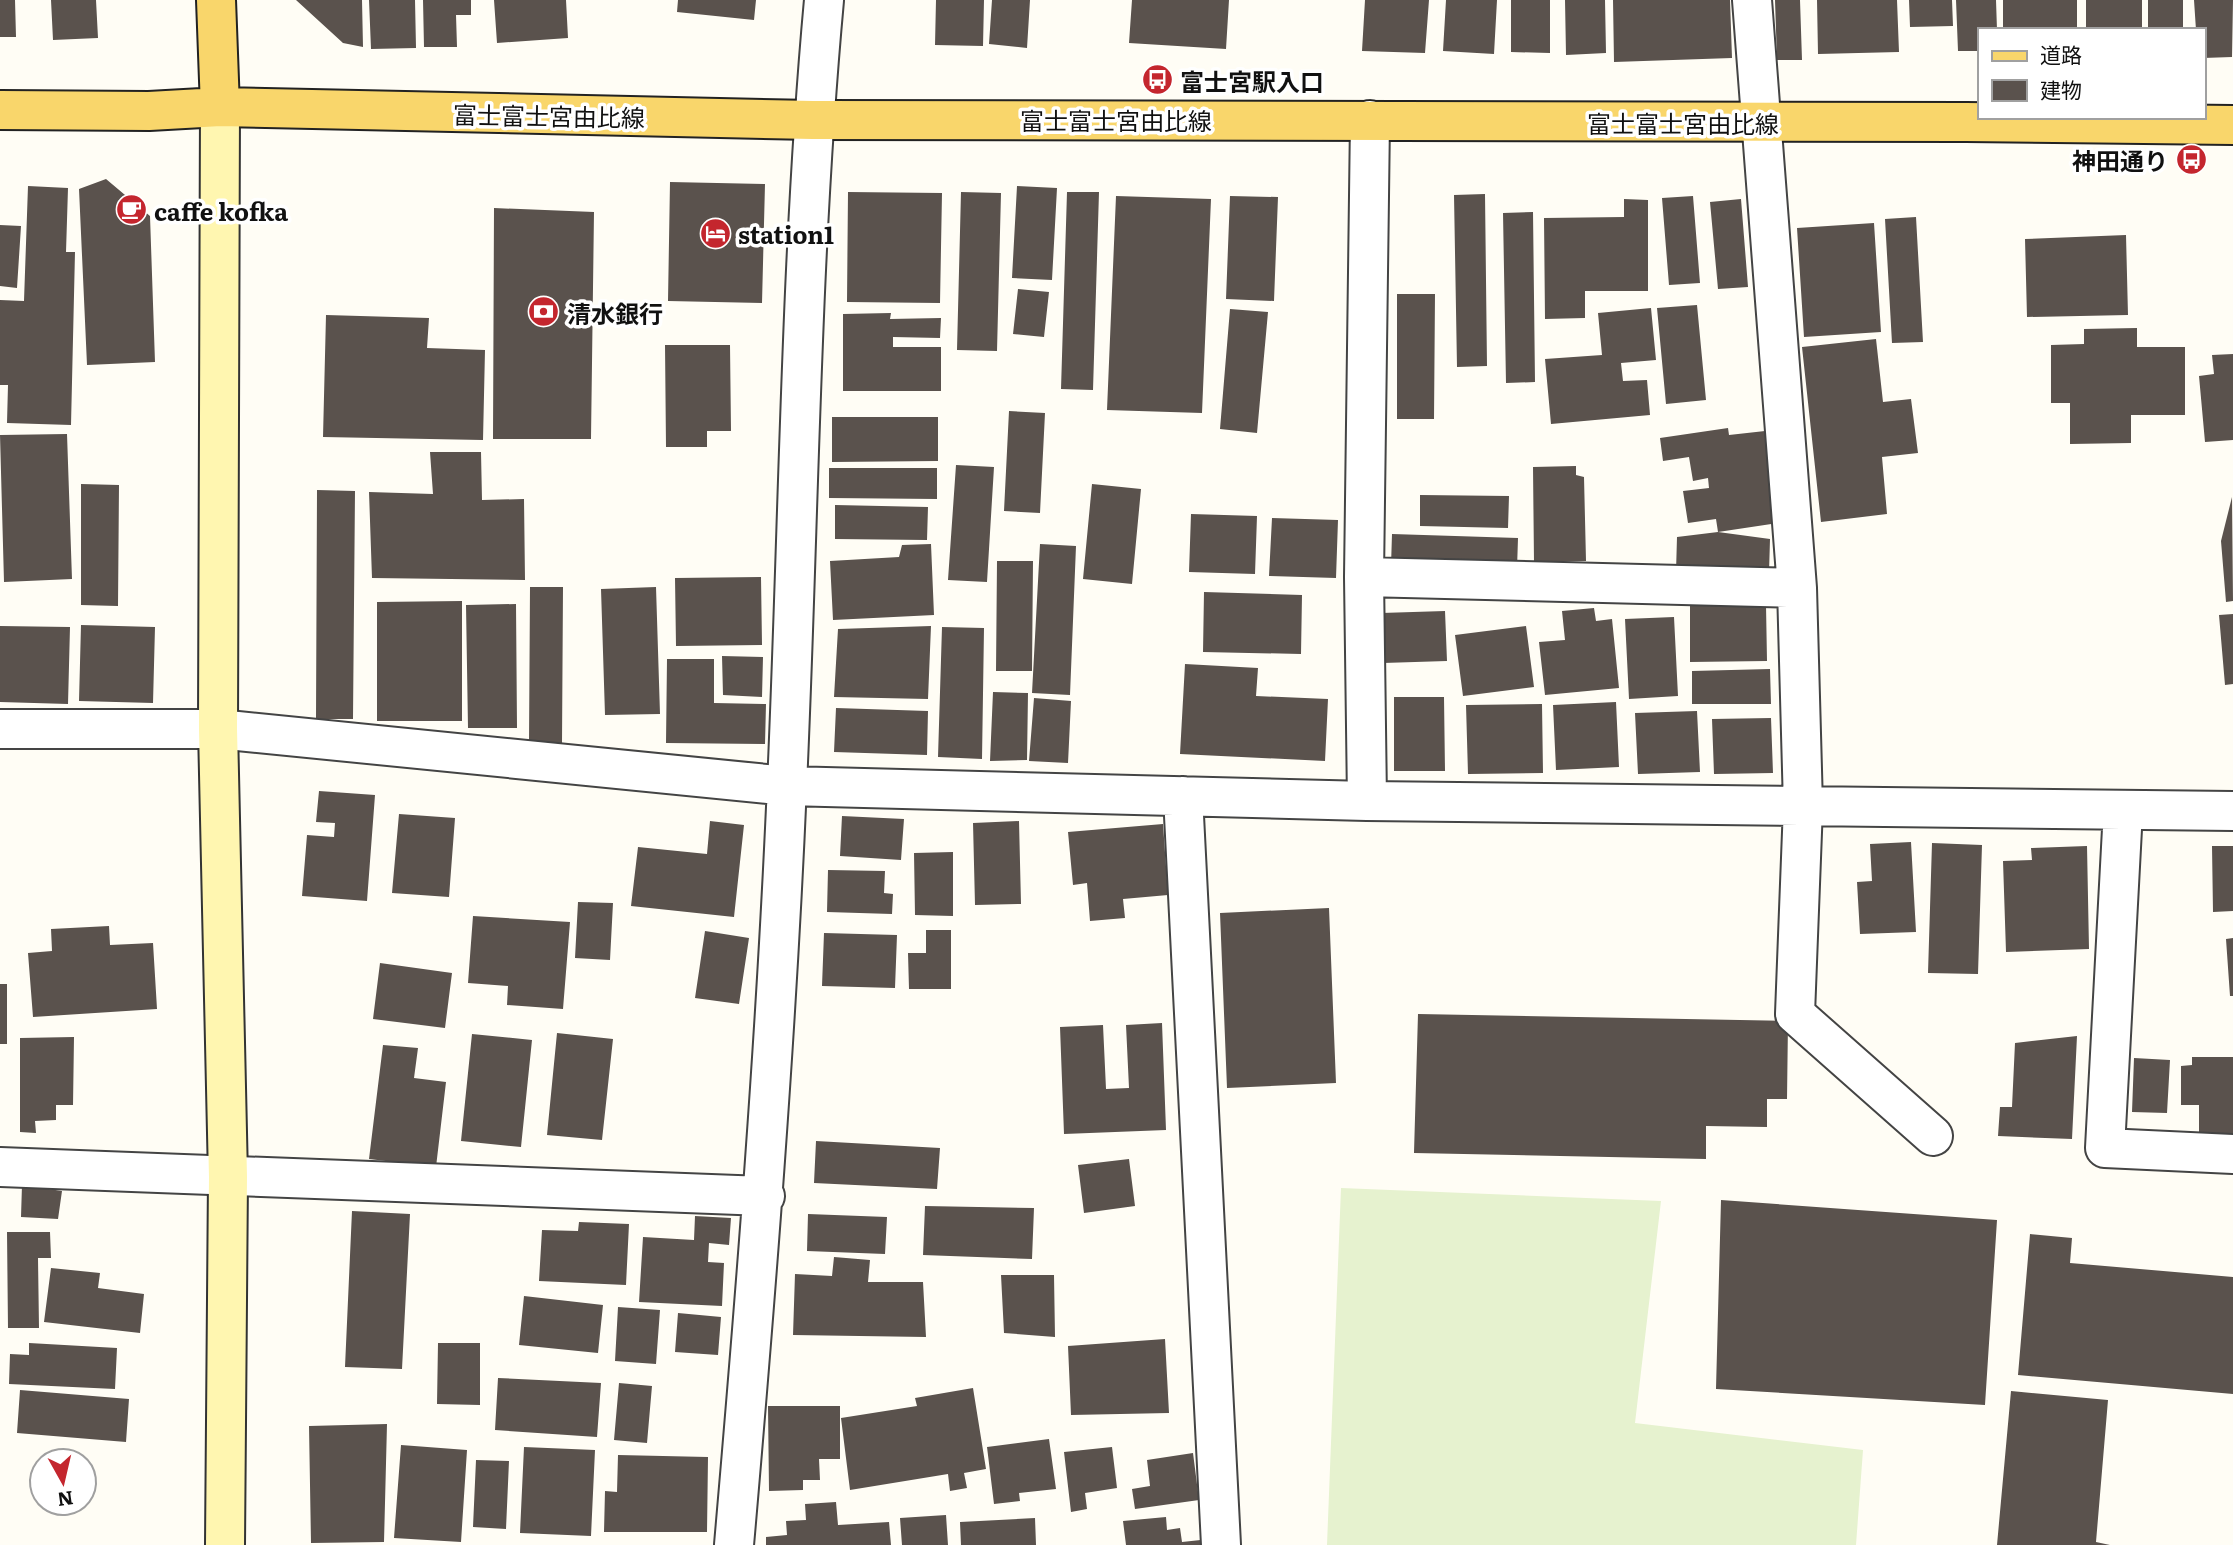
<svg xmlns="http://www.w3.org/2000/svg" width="2233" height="1545" viewBox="0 0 2233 1545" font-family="Literata,'Noto Sans JP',serif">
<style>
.pitch{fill:#e6f2cf}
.building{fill:#5a524d}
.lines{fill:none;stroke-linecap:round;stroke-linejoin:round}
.street-casing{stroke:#444;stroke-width:42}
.secondary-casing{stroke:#333;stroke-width:42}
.primary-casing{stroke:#222;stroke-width:42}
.street{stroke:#fff;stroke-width:38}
.secondary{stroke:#fff6b0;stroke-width:38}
.primary{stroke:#f9d66b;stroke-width:38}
.labels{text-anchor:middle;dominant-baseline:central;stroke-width:7;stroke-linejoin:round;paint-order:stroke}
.poi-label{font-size:24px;font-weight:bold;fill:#111;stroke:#fff;text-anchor:start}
.street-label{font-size:24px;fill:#111;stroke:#fff}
</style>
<rect width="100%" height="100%" fill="#fffdf5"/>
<!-- pitch -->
<path class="pitch" d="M1341,1188L1661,1201L1635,1423L1863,1450L1856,1545H1327Z"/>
<!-- building -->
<path class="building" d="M0,0H15L16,37H0Z
M51,0H96L98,38L53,40Z
M296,0H362L363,47L343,43Z
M369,0H415L416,48L371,49Z
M423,0H471V15H456L457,47H424Z
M494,0H566L568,38L497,43Z
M678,0H756L754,20L677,12Z
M936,0H984L983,46L935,45Z
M992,0H1030L1027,48L989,44Z
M1132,0H1229L1226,49L1129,43Z
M1365,0H1429L1425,53L1362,51Z
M1446,0H1497L1494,54L1443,51Z
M1511,0H1550V53L1511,52Z
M1565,0H1605L1606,53L1566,55Z
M1613,0H1730L1732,58L1614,62Z
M1775,0H1800L1802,60H1777Z
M1817,0H1897L1899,52L1818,54Z
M1909,0H1952L1953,26L1910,27Z
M1956,0H1996L1997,30H1979V51H1958Z
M2003,0H2077V30H2003Z
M2086,0H2142V30H2086Z
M2148,0H2183V30H2148Z
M2194,0H2233L2232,57L2203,58V30H2196Z
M106,179L150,216L155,362L87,365L79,189Z
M670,182L765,184L762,303L668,301Z
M28,186L68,188L66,252H75L71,425L7,423L8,385H0V300L24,301Z
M1017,186L1057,188L1052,280L1012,278Z
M848,192L942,193L940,303L847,302Z
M961,192L1001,193L997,351L957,350Z
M1067,192H1099L1093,390L1061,389Z
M1485,194L1487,366L1457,367L1454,195Z
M1116,196L1211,199L1202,413L1107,410Z
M1230,196L1278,197L1274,301L1226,299Z
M1693,196L1700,283L1669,285L1662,198Z
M1624,199L1648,200V291H1585V318L1545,319L1544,218L1624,217Z
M1741,199L1748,287L1718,289L1710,202Z
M494,208L594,212L591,439H493Z
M1533,212L1535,382L1506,383L1503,213Z
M1916,217L1923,342L1892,343L1885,219Z
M1874,223L1881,332L1804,337L1797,228Z
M0,225L21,226L17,288L0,286Z
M2126,235L2128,315L2027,317L2025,239Z
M1018,289L1049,292L1044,337L1013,334Z
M1397,294H1435L1434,419H1397Z
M1697,305L1706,400L1666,404L1657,308Z
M1651,308L1656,360L1621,363L1623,381L1647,380L1650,415L1551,424L1545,359L1602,355L1598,313Z
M1230,309L1268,312L1257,433L1220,429Z
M891,313L890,319L941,318L940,338L893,337V347H941V391H843V314Z
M326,315L429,318L427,348L485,350L483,440L323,437Z
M2137,328V347H2185V415H2131V443L2070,444V403H2051V345L2084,344V329Z
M1876,339L1883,402L1911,399L1918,453L1882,457L1887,514L1821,522L1802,347Z
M665,345H730L731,431H707V447H666Z
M2233,354V440L2205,442L2199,376L2214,374L2212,355Z
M1009,411L1045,413L1040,513L1004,511Z
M832,417H938V461L832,462Z
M1728,428L1729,435L1765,431L1778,523L1718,532L1716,519L1688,523L1683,491L1709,488L1708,478L1693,481L1689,457L1663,461L1660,438Z
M67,434L72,579L4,582L0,435Z
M430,452H481L482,500L524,499L525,580L372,578L369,492L433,494Z
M956,465L994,467L987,582L948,580Z
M1576,466V475L1584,477L1586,561L1534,562L1533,467Z
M829,468H937V499L829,498Z
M81,484L119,485L118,606L81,605Z
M1092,484L1141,489L1132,584L1083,579Z
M317,490L355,491L353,719H316Z
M1420,495L1509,496L1508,528L1420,526Z
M2232,497L2233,601L2226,602L2221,541Z
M835,505L928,507L927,540L835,539Z
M1191,514L1257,516L1255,574L1189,572Z
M1272,518L1338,520L1336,578L1269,576Z
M1718,532L1770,539L1769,573L1676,572L1677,537Z
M1392,534L1518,538L1517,569L1391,566Z
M931,544L934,615L833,620L830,561L899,557L902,545Z
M1040,544L1076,546L1070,695L1032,693Z
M997,561H1033L1032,671H996Z
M761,577L762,645L676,646L675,578Z
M530,587H563L562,743L529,742Z
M656,587L660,714L605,715L601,589Z
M1204,592L1302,595L1301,654L1203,652Z
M462,601V721H377V602Z
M516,604L517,728H468L466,605Z
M1766,605L1767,661L1690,662V606Z
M1594,608L1596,621L1612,619L1619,688L1545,695L1539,642L1565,640L1562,611Z
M1445,611L1447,661L1383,663L1381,613Z
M2233,614V684L2225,685L2219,615Z
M1674,617L1678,696L1629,699L1625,619Z
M81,625L155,627L153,703L79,701Z
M0,626L70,627L68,704L0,702Z
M931,626L928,699L834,697L838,629Z
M1526,626L1534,687L1463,696L1455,635Z
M942,627L984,628L982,759L938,757Z
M722,656L763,657L762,697L723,695Z
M667,659H714V703L766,704L765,744L666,743Z
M1185,664L1258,668L1256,696L1328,699L1325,761L1180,754Z
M1770,669L1771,704H1692V671Z
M993,692L1028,693L1027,760L990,761Z
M1394,697H1444L1445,771H1394Z
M1034,698L1071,701L1068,763L1029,761Z
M1616,702L1619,767L1556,770L1553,705Z
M1542,704L1543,773L1468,774L1466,705Z
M836,708L928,711L927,755L834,752Z
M1697,711L1700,772L1638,774L1635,713Z
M1771,718L1773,773L1714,774L1712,719Z
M319,791L375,795L367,901L302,896L307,835L334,837L335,823L316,822Z
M399,814L455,818L449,897L392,893Z
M842,816L904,819L901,860L840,856Z
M710,821L744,825L734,917L631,906L638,847L707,854Z
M1019,821L1021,904L975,905L973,823Z
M1163,824L1168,895L1123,899L1125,918L1090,921L1087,883L1073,885L1068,832Z
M1911,842L1916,932L1860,934L1857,882L1872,881L1870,844Z
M1932,843L1982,845L1978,974L1928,973Z
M2087,846L2089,949L2006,952L2003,861L2032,860L2031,848Z
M2212,846H2233V911L2213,912Z
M953,852V916L915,915L914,853Z
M828,870L885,871L884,893L893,894L892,914L827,912Z
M578,902L613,903L610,960L575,958Z
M1329,908L1336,1083L1227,1088L1220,913Z
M473,916L570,922L563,1009L507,1005L508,986L468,983Z
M109,926L110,945L153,943L157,1009L33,1017L28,953L52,951L51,929Z
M926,930H951V989H909L908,953H926Z
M705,931L749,938L739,1004L695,998Z
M824,933L897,935L895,988L822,986Z
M2233,938V996H2230L2226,939Z
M380,963L452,973L445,1028L373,1019Z
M0,984H7V1044H0Z
M1418,1014L1788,1021L1787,1099H1767V1127L1706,1126V1159L1414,1153Z
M1162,1023L1166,1130L1064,1134L1060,1027L1103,1025L1106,1089L1129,1088L1126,1025Z
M557,1033L613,1039L602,1140L547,1135Z
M472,1034L532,1040L521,1147L461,1141Z
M2077,1036L2072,1139L1998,1136L2000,1107H2012L2015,1043Z
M74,1037L73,1105H56V1120L35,1121L36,1133L20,1132V1038Z
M383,1045L418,1048L414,1078L446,1082L436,1167L369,1159Z
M2192,1057H2233V1139H2199V1105H2181V1066L2192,1065Z
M2134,1058L2170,1060L2167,1113L2132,1112Z
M816,1141L940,1148L937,1189L814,1183Z
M1129,1159L1135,1206L1084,1213L1078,1165Z
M22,1185L62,1191L58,1219L21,1217Z
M1721,1200L1997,1220L1985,1405L1716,1389Z
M925,1206L1034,1208L1032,1259L923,1255Z
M352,1211L410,1214L402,1369L345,1367Z
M808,1214L887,1217L885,1254L807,1251Z
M695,1216L731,1218L729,1245L709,1243L708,1262L724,1263L722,1306L639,1302L643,1237L694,1240Z
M579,1222L629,1224L626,1285L539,1281L542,1230L578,1231Z
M7,1232H50L51,1258H38L39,1328H8Z
M2030,1234L2072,1238L2070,1263L2233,1277V1394L2018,1375Z
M834,1257L870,1260L868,1282H923L926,1337L793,1335L795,1274L832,1276Z
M51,1268L100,1273L98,1288L144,1294L140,1333L44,1322Z
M1001,1275H1054L1055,1337L1004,1333Z
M524,1296L603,1305L598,1353L519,1345Z
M618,1307L660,1310L656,1364L615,1361Z
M678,1313L721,1317L718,1355L675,1352Z
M1165,1339L1169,1413L1071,1415L1068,1346Z
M29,1343L117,1348L115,1389L9,1384L10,1354L29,1355Z
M438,1343H480V1405L437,1404Z
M498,1378L601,1383L597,1437L495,1430Z
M619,1383L652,1386L647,1443L614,1440Z
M973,1388L986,1469L964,1473L967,1488L950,1491L948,1474L850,1490L841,1418L917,1406L915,1398Z
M20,1390L129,1399L126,1442L17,1433Z
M2011,1391L2108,1400L2096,1542L2110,1545H1997Z
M768,1406H840V1459H819L820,1480H803V1490L769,1491Z
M387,1424L384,1542L311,1543L309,1426Z
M1049,1439L1056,1489L1019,1493L1020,1501L994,1504L987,1447Z
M401,1445L467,1450L461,1542L394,1538Z
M524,1447L595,1450L591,1536L520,1533Z
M1112,1447L1117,1488L1085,1493L1087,1509L1071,1512L1064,1452Z
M1193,1453L1199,1500L1135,1509L1132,1489L1150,1486L1147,1460Z
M618,1455L708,1457L707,1532H604L605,1491L617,1492Z
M476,1460L509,1461L506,1529L473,1527Z
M836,1502L838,1525L889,1522L891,1545H766V1537L787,1535L786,1521L806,1520L805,1504Z
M946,1515L948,1545H902L900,1518Z
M1166,1517L1167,1530L1180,1528L1182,1542L1210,1539V1545H1126L1123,1521Z
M1035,1518L1036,1545H961L960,1522Z"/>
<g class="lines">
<defs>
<path id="street" d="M1752,0L1797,588L1803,806L1795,1014L1933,1136
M1364,577L1797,588
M0,729H218L787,786L1367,801L2233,811
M1183,796L1221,1545
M1367,801L1364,577L1370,120
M2123,810L2105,1148L2233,1154
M0,1167L765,1196
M734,1545C756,1292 776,1039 787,785C799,523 800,261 824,0"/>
<path id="secondary" d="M220,107L218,729L228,1177L225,1545"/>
<path id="primary" d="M216,0L220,107
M0,110L149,111L220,107L813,120L1966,122L2233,125"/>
</defs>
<!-- street casing -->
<use href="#street" class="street-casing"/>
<!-- secondary casing -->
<use href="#secondary" class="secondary-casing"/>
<!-- primary casing -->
<use href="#primary" class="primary-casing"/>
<!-- street -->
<use href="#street" class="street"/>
<!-- secondary -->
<use href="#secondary" class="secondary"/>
<!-- primary -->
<use href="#primary" class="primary"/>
</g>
<!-- icons -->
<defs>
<symbol id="bus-disc" viewBox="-11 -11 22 22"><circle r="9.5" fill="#c4262e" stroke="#fff"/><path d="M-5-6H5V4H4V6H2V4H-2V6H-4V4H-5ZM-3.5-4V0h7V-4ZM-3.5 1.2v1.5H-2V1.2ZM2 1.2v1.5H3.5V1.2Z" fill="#fff"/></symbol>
<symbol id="cafe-disc" viewBox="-11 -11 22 22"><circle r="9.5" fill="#c4262e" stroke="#fff"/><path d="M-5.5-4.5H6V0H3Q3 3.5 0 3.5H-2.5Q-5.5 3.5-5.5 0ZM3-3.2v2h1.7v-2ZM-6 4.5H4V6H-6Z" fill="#fff"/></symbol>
<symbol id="hotel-disc" viewBox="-11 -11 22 22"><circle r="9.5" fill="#c4262e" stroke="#fff"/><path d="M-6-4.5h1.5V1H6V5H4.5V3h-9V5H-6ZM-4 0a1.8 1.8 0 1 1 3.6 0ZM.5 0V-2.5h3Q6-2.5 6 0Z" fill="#fff"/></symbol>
<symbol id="bank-disc" viewBox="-11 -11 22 22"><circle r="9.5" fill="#c4262e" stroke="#fff"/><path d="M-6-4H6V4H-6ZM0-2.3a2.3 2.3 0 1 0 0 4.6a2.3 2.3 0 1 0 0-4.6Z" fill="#fff"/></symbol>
</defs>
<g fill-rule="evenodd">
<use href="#bus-disc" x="1140" y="62" width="35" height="35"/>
<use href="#bus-disc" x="2174" y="142" width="35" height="35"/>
<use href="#cafe-disc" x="114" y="192" width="35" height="35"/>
<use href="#hotel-disc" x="698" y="216" width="35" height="35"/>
<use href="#bank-disc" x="526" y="294" width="35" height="35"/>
</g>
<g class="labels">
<!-- poi labels -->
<g class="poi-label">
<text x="1180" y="80">富士宮駅入口</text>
<text x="2168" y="159" text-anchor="end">神田通り</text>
<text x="154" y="210">caffe kofka</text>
<text x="738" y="233">station1</text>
<text x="567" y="312">清水銀行</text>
</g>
<!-- street labels -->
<g class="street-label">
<text transform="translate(549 115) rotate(1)">富士富士宮由比線</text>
<text x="1116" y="119">富士富士宮由比線</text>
<text x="1683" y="122">富士富士宮由比線</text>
</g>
</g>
<!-- legend -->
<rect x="1978" y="28" width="228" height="91" fill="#ffffff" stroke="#a0a0a0" stroke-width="2"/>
<rect x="1992" y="51" width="35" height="10" fill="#f9d66b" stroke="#a0a0a0" stroke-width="2"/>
<text x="2040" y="63" font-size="21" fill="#111111">道路</text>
<rect x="1992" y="80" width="35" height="21" fill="#5a524d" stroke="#a0a0a0" stroke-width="2"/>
<text x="2040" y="98" font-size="21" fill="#111111">建物</text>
<!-- north arrow -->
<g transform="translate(63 1482) rotate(172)"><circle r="33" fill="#ffffff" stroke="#a0a0a0" stroke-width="2"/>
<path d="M0-5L12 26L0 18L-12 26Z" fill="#c4262e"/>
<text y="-10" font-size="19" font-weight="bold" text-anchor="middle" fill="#111111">N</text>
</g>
</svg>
